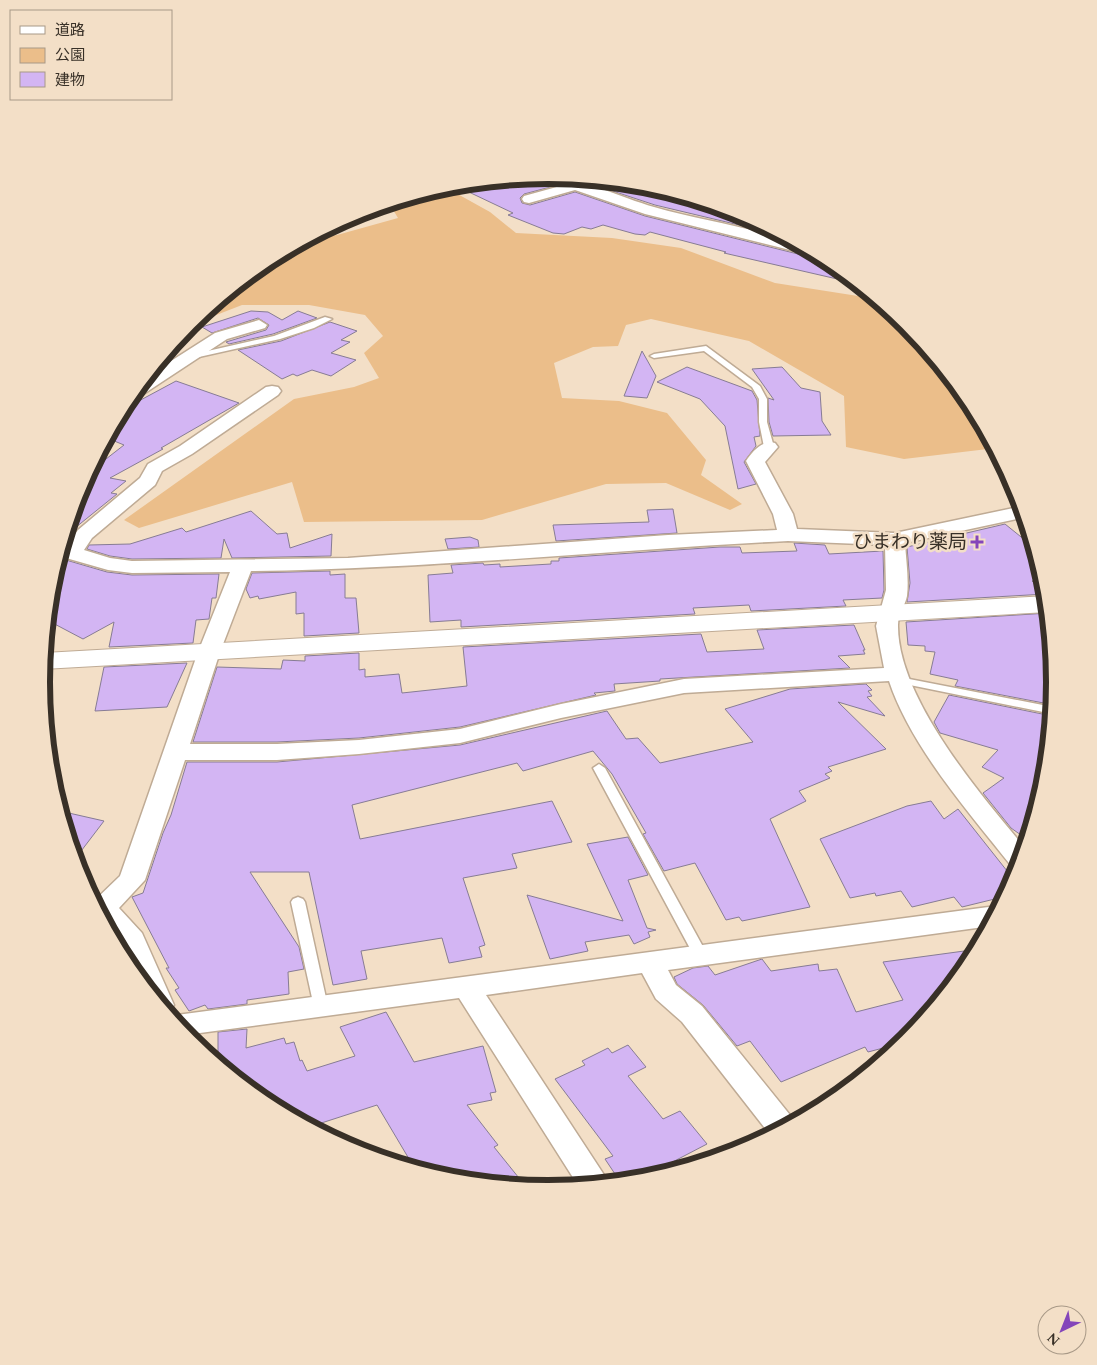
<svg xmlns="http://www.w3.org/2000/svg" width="1097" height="1365" viewBox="0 0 1097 1365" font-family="Spectral,'Noto Sans JP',serif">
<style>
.green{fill:#ebbe8a}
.building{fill:#d3b5f3;stroke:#877c94}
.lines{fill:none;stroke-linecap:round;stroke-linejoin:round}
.lane-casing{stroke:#bfab95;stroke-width:3}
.street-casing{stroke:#bfab95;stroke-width:3}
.secondary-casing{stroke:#bfab95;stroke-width:2}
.lane{fill:#fff;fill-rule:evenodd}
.street{fill:#fff;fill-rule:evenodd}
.secondary{fill:#fff;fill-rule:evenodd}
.poi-dot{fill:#8445ba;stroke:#f3dfc7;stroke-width:2}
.labels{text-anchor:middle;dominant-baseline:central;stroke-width:5;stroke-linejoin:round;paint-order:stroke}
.poi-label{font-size:19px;fill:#383027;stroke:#f3dfc7;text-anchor:end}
.rim{fill:none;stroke:#383027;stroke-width:6}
</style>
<rect width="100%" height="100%" fill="#f3dfc7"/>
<!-- green -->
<path class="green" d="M445,187L490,212L516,233L612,238L681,248L775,283L877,299L907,324L958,386L956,392L964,393L996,448L904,459L846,447L844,396L749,341L651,319L626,325L618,346L593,347L554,363L562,398L619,401L667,413L706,460L701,475L742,504L730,510L666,483L606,484L482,520L304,522L292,482L139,528L124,520L294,399L354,387L379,378L364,353L383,336L365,315L309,305H242L188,326L190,324L267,261L307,239L337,235L398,218L389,203Z"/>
<!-- building -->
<path class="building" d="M546,176L548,181L558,185L524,194L520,198L522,203L530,205L575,192L645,216L814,258L821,256L859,284L724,253L726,252L650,232L645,235L635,234L603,225L591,229L582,227L564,234L553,233L508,215L513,213L454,185Z
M573,178L648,185L743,214L796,242L760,230L655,205Z
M251,311L268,312L282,320L298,311L317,318L273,334L229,344L226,342L266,330L269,325L258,318L212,333L202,327Z
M330,322L357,331L341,340L350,342L331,353L356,360L331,376L312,370L297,376L293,374L282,379L238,350L281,341Z
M642,351L656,376L647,398L624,396Z
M687,367L752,391L757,400L760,436L754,437L756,446L744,462L756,484L738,489L725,426L700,399L657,382Z
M782,367L801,388L820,392L822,421L831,435L773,436L769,422L768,398L774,400L752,369Z
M176,381L239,403L161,448L163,449L110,478L126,481L111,493L117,494L65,536L80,488L88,473L124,445L107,438L122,410Z
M673,509L677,533L556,541L553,525L649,522L647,510Z
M251,511L277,534L287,533L290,548L332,534L331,556L232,558L224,539L221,558L132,559L110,556L87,549L89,545L130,544L182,528L186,532Z
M1005,524L1036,549L1044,578L1032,581L1046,594L907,602L910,583L907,547Z
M470,537L478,540L479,547L448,549L445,539Z
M794,543L825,545L829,554L883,551L884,590L882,598L843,600L846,606L751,611L749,605L693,608L695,614L461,627V620L430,622L428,575L453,573L451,565L483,563L484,565L500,564V567L551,564V561H559V558L720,547H740L742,553L797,551Z
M59,558L107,572L132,575L219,574L216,598H212L209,619L196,620L193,643L109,647L114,622L83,639L47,620L51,583Z
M330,571V575L345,574V598H356L359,633L304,636V613L296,614V592L259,599L258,596L250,598L246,589L252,573Z
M1049,613L1056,683L1054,705L955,686L958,680L930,674L935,652L925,651V646L908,645L906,622Z
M854,625L865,650H863L865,654L838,656L850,668L660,679V681L614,684L615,691L594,693L596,695L460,727L359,738L277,742H193L217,667L281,669L283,660L305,661V656L359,653V670L365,669V677L399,674L402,693L467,686L463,647L701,634L707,652L764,649L757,630Z
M187,663L167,707L95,711L104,667Z
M866,684L872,690L868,691L872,696L867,697L885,716L838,702L886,749L828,767L832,771L825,774L830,778L799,791L806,801L770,819L810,907L742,921L739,917L726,920L695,863L664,871L643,834L646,833L612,774L593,751L523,771L517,763L352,805L360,839L552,801L572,842L512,854L517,868L463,878L485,945L479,947L482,957L449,963L442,938L361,951L367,979L333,985L309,872H250L299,947L304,969L288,972L289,994L247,1000V1004L208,1009L205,1005L189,1011L175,990L179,988L166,968H169L132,897L143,893L163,833L171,815L187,762H277L460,745L607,711L626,739L638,738L660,763L753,742L725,709L790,689Z
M949,695L1052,716L1046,782L1028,840L1011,828L983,793L1004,778L982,767L998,750L940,733L934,722Z
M931,801L944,819L958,809L1015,881L1007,896L962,907L954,897L912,907L901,891L876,896L875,893L850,898L820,839L907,806Z
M60,811L104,821L75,859L67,833Z
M628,837L648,875L628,880L647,928L656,930L648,932L650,937L634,944L629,935L585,942L588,951L550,959L527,895L623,921L587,844Z
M979,949L970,965L906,1042L868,1052L865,1047L781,1082L750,1041L737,1046L703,1005L677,984L674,977L693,968L708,966L715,975L762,959L771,971L818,964L819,971L837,969L856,1012L903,1000L883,962Z
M386,1012L414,1062L483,1046L496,1092L490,1093L492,1100L467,1105L498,1145L494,1147L527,1188L449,1180L415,1169L377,1105L309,1127L266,1104L218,1064V1032L247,1029L246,1048L284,1038L286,1044L294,1042L300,1061L302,1060L307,1071L355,1056L340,1027Z
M628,1045L646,1067L628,1076L663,1119L680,1111L707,1144L661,1168L665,1175L647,1180L621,1183L605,1159L613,1156L555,1079L585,1065L582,1061L608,1048L612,1053Z"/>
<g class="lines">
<defs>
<path id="lane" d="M325,317L332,319L314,328L280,339L190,359L186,357L190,355L274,336Z
M706,346L760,386L767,399V422L774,447L772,449H766L764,447L759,422V399L752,387L704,351L654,358L650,356L654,354Z
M899,677L1053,707V714L895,682L893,680Z
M599,764L605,768L707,954L705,958L700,959L695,958L693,954L593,768Z
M298,897L303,899L305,902L328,1007L326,1011L321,1012L316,1011L314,1007L291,902L293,899Z"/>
<path id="street" d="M548,175C579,177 622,198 654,207C708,223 769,228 819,255L814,256L645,214L575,190L529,203L524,202L522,199L524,196L564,185L549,179Z
M259,320L267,325L265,328L227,339L139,397H129L146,377L215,333Z
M272,386L278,387L281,391L278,395L192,454L162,471L155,485L92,538L84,550L110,558L132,561L348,558L668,535L777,530L773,514L746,461C753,451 762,440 775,443L778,447L765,462L793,514L797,529L895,533L1023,506L1026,517L905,543C906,560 909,579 907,596C905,606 898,615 898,625C897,698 981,795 1026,849L1019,870L1013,868C970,814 911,747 889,681L684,693L561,718L460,743L359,754L277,760H185L145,880L119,908L142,933L174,1005L167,1014L131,969L120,945L110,933L93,902L120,876L198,652L230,572L132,573L108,570L59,556L63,544L67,545L78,530L140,478L148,464L180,446L266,387ZM788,541L885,545L886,590L876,626L884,668L684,679L561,704L460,729L359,740L277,744H190L220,652L251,571C430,569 609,550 788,541Z
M996,906L1000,908L991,926L668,970L676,985L702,1006L794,1120L795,1123L771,1136L682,1022L656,999L642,973L486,995L610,1184L579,1187L459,998L185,1035L169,1016Z"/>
<path id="secondary" d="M1047,596L1048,612L43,669L44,653Z"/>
</defs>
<!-- lane casing -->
<use href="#lane" class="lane-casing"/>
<!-- street casing -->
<use href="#street" class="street-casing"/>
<!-- secondary casing -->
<use href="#secondary" class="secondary-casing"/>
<!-- lane -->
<use href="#lane" class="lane"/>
<!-- street -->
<use href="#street" class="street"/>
<!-- secondary -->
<use href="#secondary" class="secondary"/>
</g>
<!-- markers -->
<path class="poi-dot" d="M974.5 534.5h5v5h5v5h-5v5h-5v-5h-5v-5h5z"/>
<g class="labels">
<!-- poi labels -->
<g class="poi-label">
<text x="967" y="542">ひまわり薬局</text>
</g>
</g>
<!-- crop -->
<path d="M0 0H1097V1365H0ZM50 682a498 498 0 1 1 996 0a498 498 0 1 1-996 0Z" fill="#f3dfc7" fill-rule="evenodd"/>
<path class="rim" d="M50 682a498 498 0 1 1 996 0a498 498 0 1 1-996 0Z"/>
<!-- legend -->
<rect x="10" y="10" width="162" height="90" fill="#f3dfc7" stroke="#a89987"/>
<rect x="20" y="26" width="25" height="8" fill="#ffffff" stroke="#a89987"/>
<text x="55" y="35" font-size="15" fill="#383027">道路</text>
<rect x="20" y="48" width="25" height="15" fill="#ebbe8a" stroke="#a89987"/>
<text x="55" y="60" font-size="15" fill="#383027">公園</text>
<rect x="20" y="72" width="25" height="15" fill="#d3b5f3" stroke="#a89987"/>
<text x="55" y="85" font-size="15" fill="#383027">建物</text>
<!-- north arrow -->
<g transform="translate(1062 1330) rotate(223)"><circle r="24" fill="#f3dfc7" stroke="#a89987"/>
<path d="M0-4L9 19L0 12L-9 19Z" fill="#8445ba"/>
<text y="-8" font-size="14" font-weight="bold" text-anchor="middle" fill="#383027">N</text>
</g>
</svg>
